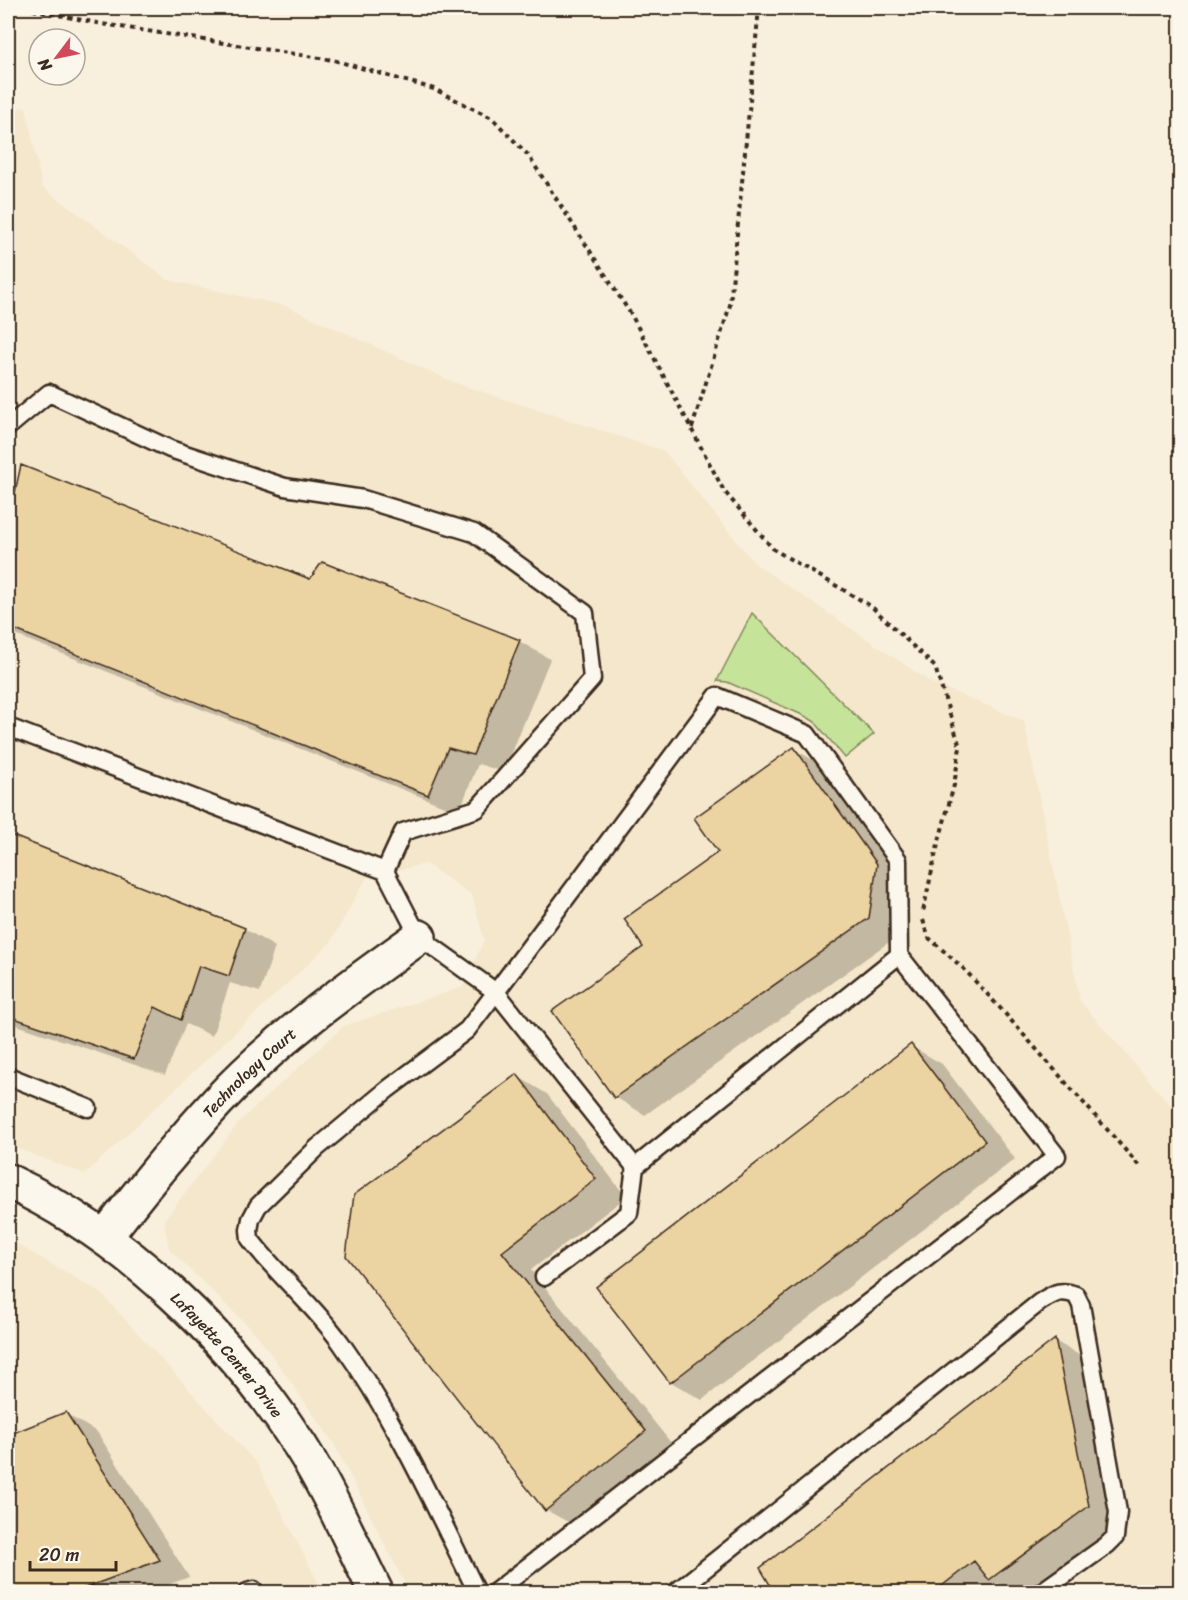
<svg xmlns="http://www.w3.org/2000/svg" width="1188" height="1600" viewBox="0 0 1188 1600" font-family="Sriracha,sans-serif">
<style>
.built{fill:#f4e7cb}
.green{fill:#c6e39a;stroke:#80865c;stroke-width:1.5}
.shadow{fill:#0003}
.building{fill:#ecd3a2;stroke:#3b2a1e;stroke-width:1.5}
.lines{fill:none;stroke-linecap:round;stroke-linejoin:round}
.lane-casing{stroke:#3b2a1e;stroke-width:21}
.street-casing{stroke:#3b2a1e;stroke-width:38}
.path{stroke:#3b2a1e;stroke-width:4;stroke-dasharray:4.5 4.5;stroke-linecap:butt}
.lane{stroke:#fbf7ec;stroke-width:16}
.street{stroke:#fbf7ec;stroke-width:33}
.labels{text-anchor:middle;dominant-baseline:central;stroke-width:4.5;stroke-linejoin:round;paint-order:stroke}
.street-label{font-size:16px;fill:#3b2a1e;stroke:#fbf7ec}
</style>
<rect width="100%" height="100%" fill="#f8f0dd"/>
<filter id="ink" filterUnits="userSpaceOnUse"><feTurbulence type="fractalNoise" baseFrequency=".0167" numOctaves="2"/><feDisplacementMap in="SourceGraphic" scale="12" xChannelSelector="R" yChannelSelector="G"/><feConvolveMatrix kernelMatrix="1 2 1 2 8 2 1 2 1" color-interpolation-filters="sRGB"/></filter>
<g filter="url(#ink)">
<!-- built -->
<path class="built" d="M26,107L42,187L168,280L286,306L455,383L664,451L754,563L932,683L1024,721L1080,1001L1180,1116V1592H409L333,1442L258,1336L169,1249L164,1220L241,1120L344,1026L463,987L484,940L472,895L426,864L367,877L330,943L85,1174L8,1145V109Z
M8,1239L100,1292L257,1464L323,1592H8Z"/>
<!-- green -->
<path class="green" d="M752,613L874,734L845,758L815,722L807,717L727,682L717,681Z"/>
<!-- shadow -->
<path class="shadow" d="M8,491L519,641L550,659L504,772L478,764L459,812L8,632Z
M794,749L825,767L907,882L899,935L645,1115L615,1097L645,947L720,853Z
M8,836L245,929L275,947L260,992L230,983L212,1036L186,1024L165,1075L8,1022Z
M911,1046L942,1064L1015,1159L702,1400L671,1382L598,1287Z
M517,1076L547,1094L626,1197L531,1270L676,1449L577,1527L546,1510L347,1256Z
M1055,1341L1086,1359L1119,1523L1026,1592H1014L998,1583L987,1592H769Z
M66,1414L97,1432L189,1577L149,1592H8V1436Z"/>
<!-- building -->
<path class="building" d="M21,465L310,579L322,562L520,640L473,755L448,748L428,795L8,627V489L15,492Z
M794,747L877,864L869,918L614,1098L552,1011L643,947L624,919L718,852L694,818Z
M8,834L245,928L229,976L199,966L181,1020L155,1007L134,1059L8,1016Z
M911,1044L985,1141L670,1383L596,1287Z
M517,1074L596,1179L502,1252L646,1431L545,1511L346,1256L354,1195Z
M1055,1339L1089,1506L989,1580L974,1561L934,1592H767L772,1588L760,1568Z
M66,1412L160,1560L74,1592H8V1435Z"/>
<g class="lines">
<defs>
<path id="lane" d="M8,427L49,393L170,449L285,487L363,499L474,533L585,613L592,679L477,809L403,832L385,871
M8,727L385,871L419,937L496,992L717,696L807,734L898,860L899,955L1057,1156L495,1592
M8,1076L88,1108
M544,1277L629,1213L635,1167
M247,1592L254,1590
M477,1592C435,1508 396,1420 341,1343C314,1305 278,1276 250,1239L249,1230L251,1219L258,1206L317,1148L388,1089L467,1030L496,992L635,1167L899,955
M676,1592L1040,1302C1055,1293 1059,1289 1076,1295L1081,1305L1118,1512L1115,1537L1107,1545L1041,1592"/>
<g id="street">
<path id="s1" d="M8,1181C128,1238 229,1336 301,1447C330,1493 352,1544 376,1592"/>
<path id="s2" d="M105,1237C141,1190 178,1144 218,1101C278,1037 349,987 419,937"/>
</g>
</defs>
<!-- lane casing -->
<use href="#lane" class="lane-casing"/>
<!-- street casing -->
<use href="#street" class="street-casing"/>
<!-- path -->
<path class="path" d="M24,8L102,24L333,60L434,89L492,118L528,155L632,316L724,491L773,549L871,606L935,667L960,747L954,785L936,852L923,912
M692,428L730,305L759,8
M923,920L929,938L963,968L1001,1009L1141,1168"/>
<!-- lane -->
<use href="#lane" class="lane"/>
<!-- street -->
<use href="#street" class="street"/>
</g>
</g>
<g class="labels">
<!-- street labels -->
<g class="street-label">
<text stroke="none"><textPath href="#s2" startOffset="219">Technology Court</textPath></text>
<text stroke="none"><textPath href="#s1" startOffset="282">Lafayette Center Drive</textPath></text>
</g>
</g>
<!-- margin -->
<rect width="1188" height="1600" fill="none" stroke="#fbf7ec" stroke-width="30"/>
<rect x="15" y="15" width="1158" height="1570" fill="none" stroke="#3b2a1e" stroke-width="2" filter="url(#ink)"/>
<!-- north arrow -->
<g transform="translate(57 57) rotate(238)"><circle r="28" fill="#fbf7ec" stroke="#aea59a" stroke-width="1.5"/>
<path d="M0-4.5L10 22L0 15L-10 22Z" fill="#d1495b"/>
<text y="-9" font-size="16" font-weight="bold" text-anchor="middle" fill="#3b2a1e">N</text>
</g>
<!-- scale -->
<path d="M30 1561v9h86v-9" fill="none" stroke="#3b2a1e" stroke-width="3"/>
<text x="39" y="1561" font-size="18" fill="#3b2a1e" stroke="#fbf7ec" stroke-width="4.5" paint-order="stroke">20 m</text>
</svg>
